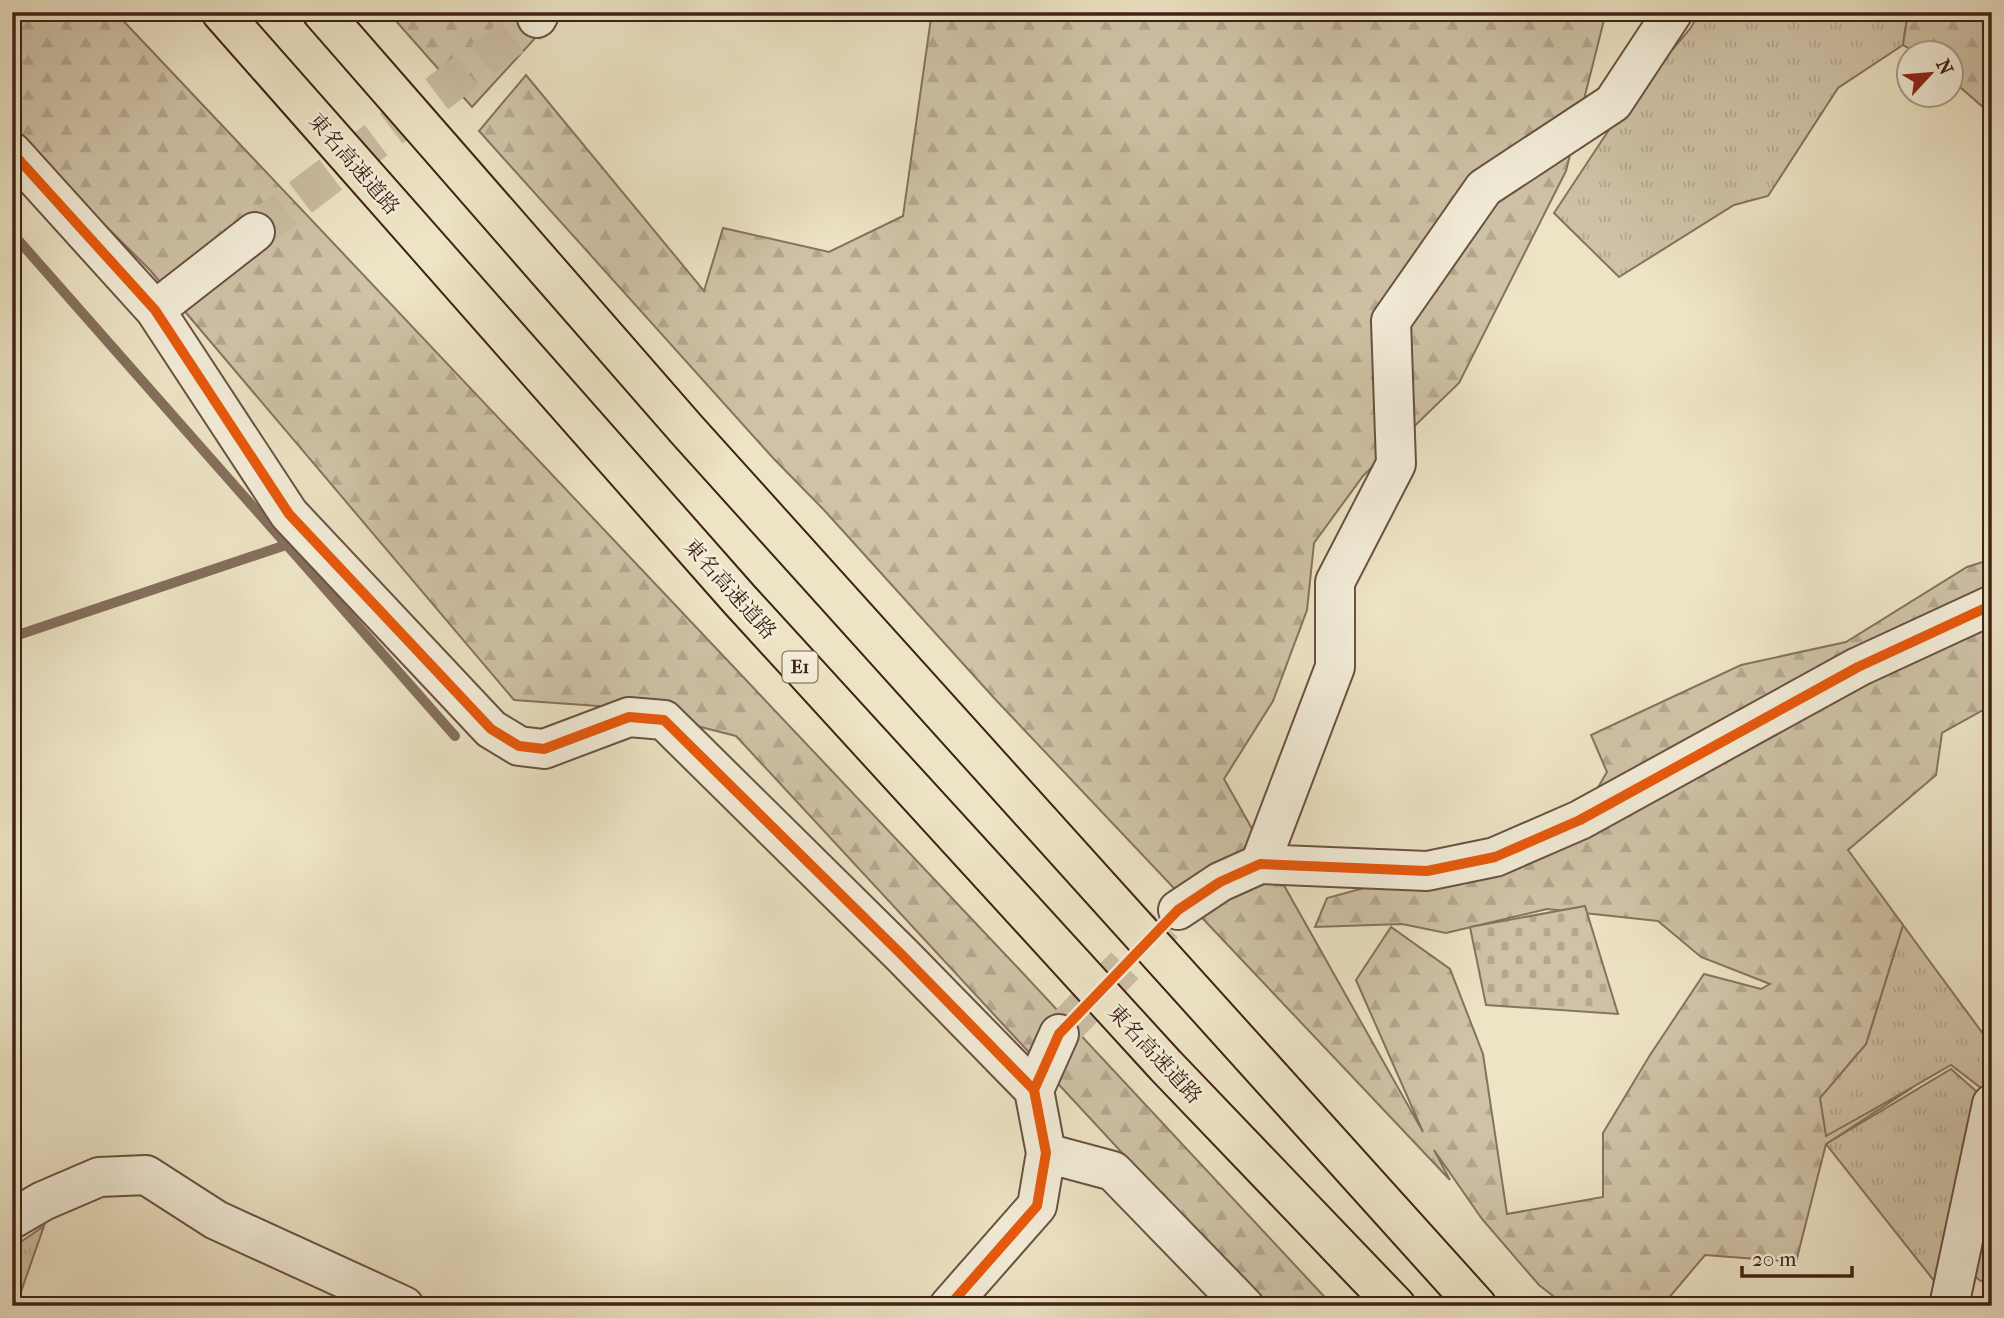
<svg xmlns="http://www.w3.org/2000/svg" width="2004" height="1318" viewBox="0 0 2004 1318" font-family="'IM FELL French Canon','Noto Serif JP',serif">
<style>
.grass{fill:url(#grass-tufts);stroke:#87725e;stroke-width:2}
.forest{fill:url(#forest-firs);stroke:#87725e;stroke-width:2}
.cemetery{fill:url(#cemetery-stones);stroke:#87725e;stroke-width:2}
.lines{fill:none;stroke-linecap:round;stroke-linejoin:round}
.stream{stroke:#846f5c;stroke-width:10}
.minor-tunnel{stroke:#cabda2;stroke-width:38;stroke-dasharray:38 19;stroke-linecap:butt}
.minor-casing{stroke:#6a5242;stroke-width:42}
.highway-casing{stroke:#3f2216;stroke-width:42}
.minor{stroke:#f3edd9;stroke-width:38}
.highway{stroke:#ede4c5;stroke-width:38}
.cycleway-casing{stroke:#f3edd9;stroke-width:15}
.cycleway{stroke:#e8590c;stroke-width:10}
.labels{text-anchor:middle;dominant-baseline:central;stroke-width:5;stroke-linejoin:round;paint-order:stroke}
.shield{fill:#f3edd9;stroke:#755f50;stroke-width:2}
.shield-label{font-size:19px;font-weight:bold;fill:#3f2216}
.street-label{font-size:21px;fill:#3f2216;stroke:#f3edd9}
</style>
<defs>
<pattern id="grass-tufts" width="24" height="20" patternUnits="userSpaceOnUse" patternTransform="scale(1.75)"><rect width="24" height="20" fill="#cfc3a7"/><path d="M3 7l-1-3M5 7V3M7 7l1-3M15 17l-1-3M17 17v-4M19 17l1-3" fill="none" stroke="#b3a78f"/></pattern>
<pattern id="forest-firs" width="22" height="20" patternUnits="userSpaceOnUse" patternTransform="scale(1.75)"><rect width="22" height="20" fill="#cfc3a7"/><path d="M5 1l3.5 6h-7zM16 11l3.5 6h-7z" fill="#b3a78f"/></pattern>
<pattern id="cemetery-stones" width="16" height="16" patternUnits="userSpaceOnUse" patternTransform="scale(1.75)"><rect width="16" height="16" fill="#cfc3a7"/><path d="M2 7V4a2 2 0 0 1 4 0v3zM10 15v-3a2 2 0 0 1 4 0v3z" fill="#b3a78f"/></pattern>
</defs>
<rect width="100%" height="100%" fill="#ede4c5"/>
<filter id="stains"><feTurbulence type="fractalNoise" baseFrequency=".00286" numOctaves="4"/><feColorMatrix values="0 0 0 0 .2 0 0 0 0 .09 0 0 0 0 .02 0 0 0 .5 -.17"/></filter>
<radialGradient id="worn" r=".72"><stop offset=".6" stop-color="#630" stop-opacity="0"/><stop offset="1" stop-color="#630" stop-opacity=".3"/></radialGradient>
<!-- grass -->
<path class="grass" d="M1700,12H1908L1903,45L1838,88L1768,196L1734,205L1619,277L1554,213L1626,104L1690,29Z
M1903,925L1992,1046V1080L1986,1092L1951,1065L1826,1137L1819,1098L1866,1044Z
M1951,1069L1992,1105L1950,1301L1826,1144Z
M44,1226L16,1306H12V1248Z"/>
<!-- forest -->
<path class="forest" d="M12,12H115L1019,969L1333,1306H1271L1200,1237L736,736L626,708L514,700L149,269L12,133Z
M388,12H559L472,107Z
M905,12H1606L1566,171L1459,383L1363,476L1314,543L1307,610L1273,701L1224,779L1423,1132L1356,980L1391,927L1450,969L1483,1054L1507,1214L1603,1197V1133L1650,1055L1704,974L1761,989L1770,984L1701,957L1658,921L1547,909L1446,933L1402,924L1315,927L1327,898L1427,871L1579,820L1607,772L1591,735L1741,665L1846,642L1967,567L1992,559V705L1942,733L1936,775L1848,850L1903,925L1866,1044L1820,1098L1826,1136L1912,1088L1826,1144L1796,1262L1705,1255L1662,1306H1566L1539,1285L1482,1219L1434,1150L1450,1180L995,699L824,510L774,459L479,131L526,75L704,291L723,228L829,252L903,216L931,18H934Z
M1908,12H1992V115L1952,80V52H1915L1903,45Z
M1992,1104V1282L1981,1281L1958,1265Z"/>
<!-- cemetery -->
<path class="cemetery" d="M1585,906L1618,1014L1486,1005L1470,927Z"/>
<g class="lines">
<!-- stream -->
<path class="stream" d="M12,233L455,736
M12,637L286,545"/>
<!-- minor-tunnel -->
<path class="minor-tunnel" d="M255,232L537,18
M1059,1034L1178,910"/>
<defs>
<path id="minor" d="M537,18L540,12
M12,152L155,310L289,514L491,729L519,746L544,749L629,717L664,720L902,955L1034,1090
M155,310L255,232
M1260,864L1335,667V582L1396,464L1391,321L1484,188L1613,103L1673,12
M1178,910L1220,882L1260,864L1427,871L1495,857L1580,820L1858,667L1992,605
M1046,1153L1113,1171L1244,1306
M12,1219L43,1201L99,1177L146,1175L216,1220L404,1306
M949,1306L1037,1206L1046,1153L1034,1090L1059,1034
M1949,1306L1992,1104"/>
<path id="highway" d="M221,12L739,599L1166,1066L1396,1306
M322,12L687,430L1477,1306"/>
</defs>
<!-- minor casing -->
<use href="#minor" class="minor-casing"/>
<!-- highway casing -->
<use href="#highway" class="highway-casing"/>
<!-- minor -->
<use href="#minor" class="minor"/>
<!-- highway -->
<use href="#highway" class="highway"/>
<defs>
<path id="cycleway" d="M12,152L155,310L289,514L491,729L519,746L544,749L629,717L664,720L902,955L1034,1090
M949,1306L1037,1206L1046,1153L1034,1090L1059,1034L1178,910L1220,882L1260,864L1427,871L1495,857L1580,820L1858,667L1992,605"/>
</defs>
<!-- cycleway casing -->
<use href="#cycleway" class="cycleway-casing"/>
<!-- cycleway -->
<use href="#cycleway" class="cycleway"/>
</g>
<g class="labels">
<!-- shield labels -->
<rect class="shield" x="782.5" y="651.5" width="35" height="31" rx="5"/>
<g class="shield-label">
<text x="800" y="667">E1</text>
</g>
<!-- street labels -->
<g class="street-label">
<text transform="translate(354 164) rotate(49)">東名高速道路</text>
<text transform="translate(730 589) rotate(48)">東名高速道路</text>
<text transform="translate(1155 1054) rotate(47)">東名高速道路</text>
</g>
</g>
<!-- margin -->
<rect width="2004" height="1318" fill="none" stroke="#ede4c5" stroke-width="42"/>
<rect x="14" y="14" width="1976" height="1290" fill="none" stroke="#3f2216" stroke-width="3.5"/>
<rect x="21" y="21" width="1962" height="1276" fill="none" stroke="#3f2216" stroke-width="2"/>
<!-- north arrow -->
<g transform="translate(1930 74) rotate(64)"><circle r="33" fill="#f3edd9" stroke="#ab9c8b" stroke-width="2"/>
<path d="M0-5L12 26L0 18L-12 26Z" fill="#8f2418"/>
<text y="-10" font-size="19" font-weight="bold" text-anchor="middle" fill="#3f2216">N</text>
</g>
<!-- scale -->
<path d="M1742 1266v10h110v-10" fill="none" stroke="#3f2216" stroke-width="3.5"/>
<text x="1752" y="1266" font-size="21" fill="#3f2216" stroke="#f3edd9" stroke-width="5" paint-order="stroke">20 m</text>
<rect width="100%" height="100%" filter="url(#stains)"/>
<rect width="100%" height="100%" fill="url(#worn)"/>
</svg>
